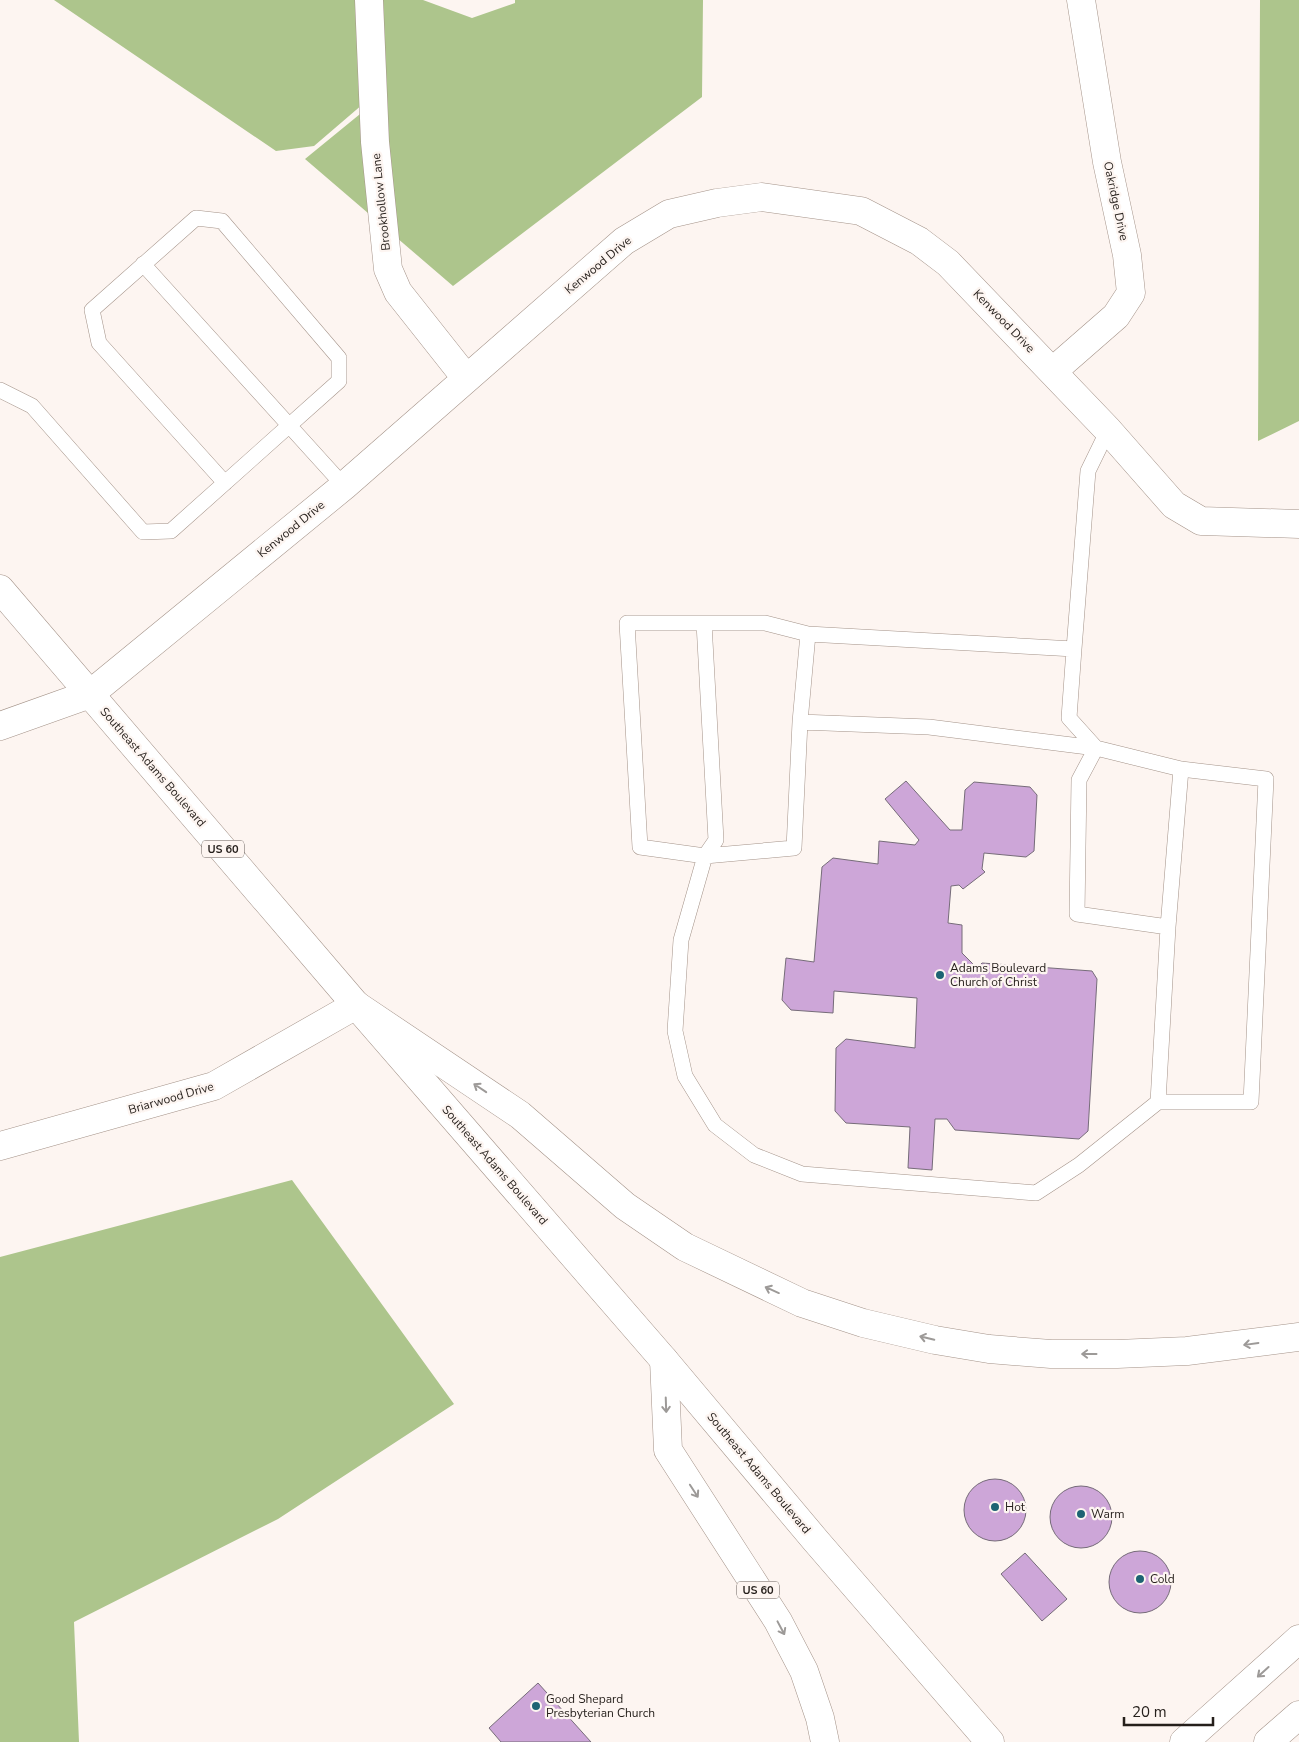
<svg xmlns="http://www.w3.org/2000/svg" width="1299" height="1742" viewBox="0 0 1299 1742" font-family="'Nunito Sans',sans-serif">
<style>
.forest{fill:#adc58c}
.building{fill:#cda6d8;stroke:#766c79}
.lines{fill:none;stroke-linecap:round;stroke-linejoin:round}
.service-casing{stroke:#a49389;stroke-width:16}
.minor-casing{stroke:#a49389;stroke-width:29}
.primary-casing{stroke:#a49389;stroke-width:29}
.trunk-casing{stroke:#a49389;stroke-width:29}
.service{stroke:#fff;stroke-width:15}
.minor{stroke:#fff;stroke-width:28}
.primary{stroke:#fff;stroke-width:28}
.trunk{stroke:#fff;stroke-width:28}
.oneway{stroke:#9d9a98}
.poi-dot{fill:#1d6373;stroke:#fdf5f1;stroke-width:2}
.labels{text-anchor:middle;dominant-baseline:central;stroke-width:4.5;stroke-linejoin:round;paint-order:stroke}
.shield{fill:#fdf5f1;stroke:#665f5b;stroke-width:1}
.shield-label{font-size:11px;font-weight:bold;fill:#251f1b}
.street-label{font-size:12px;fill:#251f1b;stroke:#fdf5f1}
.poi-label{font-size:12px;fill:#251f1b;stroke:#fdf5f1;text-anchor:start}
</style>
<rect width="100%" height="100%" fill="#fdf5f1"/>
<!-- forest -->
<path class="forest" d="M54,0H364L363,104L314,146L276,151Z
M372,0H423L472,18L515,3V0H703L702,97L453,286L305,159L387,92Z
M1260,0H1299V421L1258,441Z
M292,1180L454,1404L278,1519L74,1622L79,1742H0V1257Z"/>
<!-- building -->
<path class="building" d="M906,781L950,830H962L965,790L974,782L1030,787L1037,795L1034,851L1026,857L984,853L982,869L985,872L963,889L959,885L951,886L948,923L962,925V953L977,968L982,963L1092,971L1097,979L1088,1131L1079,1139L955,1130L947,1119H935L932,1170L908,1168L910,1127L846,1123L835,1111L836,1048L846,1039L915,1048L917,998L834,991L833,1013L791,1010L782,1000L786,958L814,962L822,867L833,858L878,864L879,841L915,845L919,840L885,799Z
M964 1510a31 31 0 1 1 62 0a31 31 0 1 1-62 0Z
M1050 1517a31 31 0 1 1 62 0a31 31 0 1 1-62 0Z
M1109 1582a31 31 0 1 1 62 0a31 31 0 1 1-62 0Z
M1025,1553L1067,1599L1042,1621L1001,1574Z
M538,1683L591,1742H501L489,1728Z"/>
<g class="lines">
<defs>
<path id="service" d="M143,264L344,486
M0,390L32,406L143,532L171,531L339,381V358L222,221L196,218L92,310L99,343L225,483
M704,623L716,840L705,856
M1074,649L1069,718L1096,748L1181,769L1266,779L1251,1102H1158L1079,1165L1036,1193L802,1174L754,1155L715,1125L685,1076L675,1031L681,940L705,856L640,847L627,623H765L808,634L1074,649L1088,471L1108,430
M800,722L808,634
M705,856L794,848L800,722L929,727L1096,748L1079,780L1077,914L1168,927L1181,769
M1158,1102L1168,927"/>
<path id="minor" d="M369,0L375,142L388,269L398,292L466,378
M1053,371L1116,316L1131,293L1127,255L1107,162L1081,0
M0,726L90,694L344,486L624,241L669,214L717,203L762,197L861,211L919,241L948,263L1108,430L1174,505L1201,521L1299,524
M0,1146L214,1086L356,1005"/>
<path id="primary" d="M0,589L356,1005L664,1360L816,1541L990,1742"/>
<path id="trunk" d="M356,1005L520,1115L625,1206L685,1247L802,1303L863,1323L935,1340L989,1349L1051,1354H1117L1187,1351L1299,1337
M664,1360L668,1450L778,1621L804,1671L820,1718L825,1742
M1184,1742L1299,1639
M1268,1742L1299,1715"/>
</defs>
<!-- service casing -->
<use href="#service" class="service-casing"/>
<!-- minor casing -->
<use href="#minor" class="minor-casing"/>
<!-- primary casing -->
<use href="#primary" class="primary-casing"/>
<!-- trunk casing -->
<use href="#trunk" class="trunk-casing"/>
<!-- service -->
<use href="#service" class="service"/>
<!-- minor -->
<use href="#minor" class="minor"/>
<!-- primary -->
<use href="#primary" class="primary"/>
<!-- trunk -->
<use href="#trunk" class="trunk"/>
</g>
<!-- one-way arrows -->
<defs><path id="oneway-shaft" d="M-6 0H5M1.5-3L5.5 0L1.5 3" fill="none" stroke-width="1.6" stroke-linecap="round" stroke-linejoin="round" transform="scale(1.25)"/></defs>
<g class="oneway">
<use href="#oneway-shaft" transform="translate(480 1088) rotate(-146)"/>
<use href="#oneway-shaft" transform="translate(772 1290) rotate(-156)"/>
<use href="#oneway-shaft" transform="translate(927 1338) rotate(-167)"/>
<use href="#oneway-shaft" transform="translate(1251 1344) rotate(172)"/>
<use href="#oneway-shaft" transform="translate(1089 1354) rotate(-180)"/>
<use href="#oneway-shaft" transform="translate(666 1405) rotate(88)"/>
<use href="#oneway-shaft" transform="translate(694 1491) rotate(57)"/>
<use href="#oneway-shaft" transform="translate(781 1628) rotate(62)"/>
<use href="#oneway-shaft" transform="translate(1263 1672) rotate(138)"/>
</g>
<!-- markers -->
<g class="poi-dot">
<circle cx="940" cy="975" r="5"/>
<circle cx="995" cy="1507" r="5"/>
<circle cx="1081" cy="1514" r="5"/>
<circle cx="1140" cy="1579" r="5"/>
<circle cx="536" cy="1706" r="5"/>
</g>
<g class="labels">
<!-- shield labels -->
<g class="shield">
<rect x="202" y="840.5" width="42" height="17" rx="4"/>
<rect x="737" y="1581.5" width="42" height="17" rx="4"/>
</g>
<g class="shield-label">
<text x="223" y="849">US 60</text>
<text x="758" y="1590">US 60</text>
</g>
<!-- street labels -->
<g class="street-label">
<text transform="translate(1116 201) rotate(78)">Oakridge Drive</text>
<text transform="translate(381 202) rotate(-96)">Brookhollow Lane</text>
<text transform="translate(598 265) rotate(-40)">Kenwood Drive</text>
<text transform="translate(1004 321) rotate(46)">Kenwood Drive</text>
<text transform="translate(291 529) rotate(-39)">Kenwood Drive</text>
<text transform="translate(153 767) rotate(49)">Southeast Adams Boulevard</text>
<text transform="translate(171 1098) rotate(-16)">Briarwood Drive</text>
<text transform="translate(495 1165) rotate(49)">Southeast Adams Boulevard</text>
<text transform="translate(759 1473) rotate(50)">Southeast Adams Boulevard</text>
</g>
<!-- poi labels -->
<g class="poi-label">
<text x="950" y="968">Adams Boulevard<tspan x="950" dy="14">Church of Christ</tspan></text>
<text x="1005" y="1507">Hot</text>
<text x="1091" y="1514">Warm</text>
<text x="1150" y="1579">Cold</text>
<text x="546" y="1699">Good Shepard<tspan x="546" dy="14">Presbyterian Church</tspan></text>
</g>
</g>
<!-- scale -->
<path d="M1124 1717v8h89v-8" fill="none" stroke="#251f1b" stroke-width="2.5"/>
<text x="1132" y="1717" font-size="15" fill="#251f1b" stroke="#fdf5f1" stroke-width="4" paint-order="stroke">20 m</text>
</svg>
